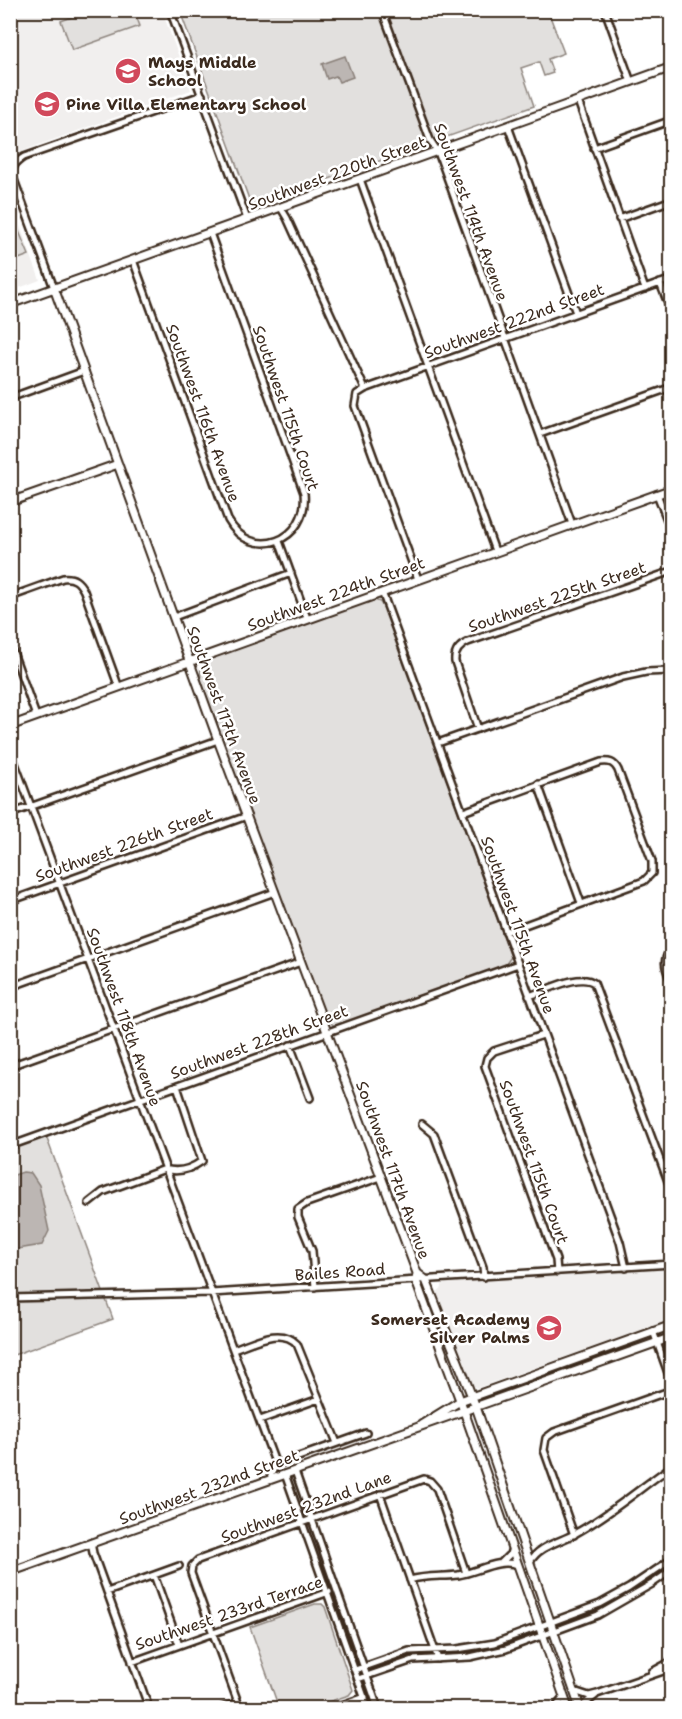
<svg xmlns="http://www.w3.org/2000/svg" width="682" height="1719" viewBox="0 0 682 1719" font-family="'Shantell Sans',sans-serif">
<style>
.built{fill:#f1efee}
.green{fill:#e2e0de;stroke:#8e857e;stroke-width:1.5}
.water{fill:#bcb6b3;stroke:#887e77;stroke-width:1.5}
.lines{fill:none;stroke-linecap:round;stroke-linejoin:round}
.minor-casing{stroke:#3b2a1e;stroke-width:10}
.tertiary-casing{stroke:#3b2a1e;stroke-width:11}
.minor{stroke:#fff;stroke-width:5}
.tertiary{stroke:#fff;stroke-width:7}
.labels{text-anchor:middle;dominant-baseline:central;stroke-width:5;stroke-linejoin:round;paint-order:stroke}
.poi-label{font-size:16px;font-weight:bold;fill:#3b2a1e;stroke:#fff;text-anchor:start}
.street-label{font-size:16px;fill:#3b2a1e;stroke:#fff}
</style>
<rect width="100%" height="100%" fill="#fff"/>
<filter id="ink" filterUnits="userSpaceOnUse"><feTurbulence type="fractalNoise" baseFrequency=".0167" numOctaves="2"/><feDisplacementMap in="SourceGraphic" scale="12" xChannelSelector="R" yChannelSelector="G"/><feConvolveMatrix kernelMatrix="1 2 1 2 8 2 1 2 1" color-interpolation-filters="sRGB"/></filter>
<g filter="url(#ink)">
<!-- built -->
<path class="built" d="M11,11H162L191,90L11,155Z
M10,199L40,280L11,291H10Z
M671,1268V1320L477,1388L470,1383L437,1292L442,1288V1285L448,1282Z"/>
<!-- green -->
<path class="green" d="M91,10L134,11L140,26L72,50L61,21Z
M180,11H548L564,53L548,59L553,73L544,76L539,62L521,68L534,106L256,205L250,202Z
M15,222L29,255L11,262V223Z
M372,599L380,602L385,610L511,957L505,965L339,1025H333L324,1016L204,692C195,663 202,662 227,651Z
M46,1136L113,1319L11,1356L10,1148Z
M315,1604H322L325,1607L353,1690L349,1695L310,1708H279L250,1627Z"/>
<!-- water -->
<path class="water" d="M345,56L353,77L339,82L336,76L327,79L322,64Z
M23,1172L31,1173L39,1185L49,1231L42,1245L11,1250V1176Z"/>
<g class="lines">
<defs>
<path id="minor" d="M170,10L247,219
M382,10L430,140L438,152L572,524
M605,10L631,82
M578,101L645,289
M508,126L576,313
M594,148L672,120
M360,179L495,551
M281,208L287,218L365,389
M619,219L672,200
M133,260L228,520C252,563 309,541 304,493L210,233
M660,283L672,314
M54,288L13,177C11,167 16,162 24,157L202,95
M10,398L84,371
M540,434L672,387
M657,494L672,533
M279,541L307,618
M418,579L355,406L357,394L365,389L672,279
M382,592L620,1242L626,1268
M10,597L63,578C74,577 79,581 84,591L118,685
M174,617L291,573
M10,644L36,716
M478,729L455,662C454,652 459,646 468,642L672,571
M438,743L623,677L646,672L672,671
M10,750L276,1465L271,1474V1479
M538,784L581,903
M463,812L601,762C609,761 614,762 618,770L652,861V873L644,881L506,932
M10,814L218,740
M10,901L247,816
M672,949C660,960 667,971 672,984
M10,987L275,892
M529,996C546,991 580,972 594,983L672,1192
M543,1035L494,1051L487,1058L485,1066L556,1260L557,1272
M290,1045L310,1098
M10,1066L301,962
M422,1124L434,1134L483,1267L484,1277
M10,1146L518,964
M165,1169C178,1173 191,1169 202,1161L177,1086
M89,1203L103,1192L165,1169
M315,1287L312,1251L298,1217V1209L307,1203L381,1177
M10,1298L211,1293L672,1264
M653,1331L672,1384
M233,1349C252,1343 281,1326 297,1344L337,1443
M260,1420L319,1399
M276,1465L366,1433
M295,1471L378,1708
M285,1474L368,1708
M380,1494L438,1659
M574,1535L544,1450L546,1438L554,1432L672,1390
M91,1543L93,1553L149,1708
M530,1562C539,1545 561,1542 576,1533C611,1514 640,1488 672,1466
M501,1563L510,1554L512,1548
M154,1575L179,1645
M410,1580C426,1575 442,1577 458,1575C478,1572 498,1558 518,1565
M107,1592L179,1566
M132,1662L329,1592
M355,1670L409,1651L457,1649L495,1643L600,1604L629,1588L672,1559
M652,1672L672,1661
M358,1679L413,1660L470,1657L506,1649L598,1615L652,1584L672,1570
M574,1691L589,1696L597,1694L672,1668
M222,1708L238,1703
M240,1708L191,1573L192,1566L198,1560L424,1479L430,1481L437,1489L466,1573
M333,1708L365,1697
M555,1708L564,1697
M580,1708L596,1695"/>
<path id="tertiary" d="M54,288L218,740L417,1273L416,1281L464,1411L568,1708
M10,304L672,67
M10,502L118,464
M10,726L672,489
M417,1273L426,1280L476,1407L580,1708
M421,1425L460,1401L672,1325
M10,1572L672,1337"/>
</defs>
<!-- minor casing -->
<use href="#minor" class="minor-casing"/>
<!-- tertiary casing -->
<use href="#tertiary" class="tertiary-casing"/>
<!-- minor -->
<use href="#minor" class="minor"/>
<!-- tertiary -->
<use href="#tertiary" class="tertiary"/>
</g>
</g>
<!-- icons -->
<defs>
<symbol id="school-disc" viewBox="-11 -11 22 22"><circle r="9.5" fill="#d1495b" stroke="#fff"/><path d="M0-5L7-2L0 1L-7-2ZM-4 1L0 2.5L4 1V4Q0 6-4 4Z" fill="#fff"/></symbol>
</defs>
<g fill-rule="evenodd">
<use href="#school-disc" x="113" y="56" width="30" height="30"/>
<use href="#school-disc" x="32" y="89" width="30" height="30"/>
<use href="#school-disc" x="534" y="1313" width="30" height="30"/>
</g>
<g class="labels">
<!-- poi labels -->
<g class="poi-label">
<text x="148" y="62">Mays Middle<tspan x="148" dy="18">School</tspan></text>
<text x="66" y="104">Pine Villa Elementary School</text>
<text x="530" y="1319" text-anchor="end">Somerset Academy<tspan x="530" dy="18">Silver Palms</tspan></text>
</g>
<!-- street labels -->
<g class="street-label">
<text transform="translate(337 173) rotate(-20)">Southwest 220th Street</text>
<text transform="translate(471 212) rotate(70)">Southwest 114th Avenue</text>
<text transform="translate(514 321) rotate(-20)">Southwest 222nd Street</text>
<text transform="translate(286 408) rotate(71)">Southwest 115th Court</text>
<text transform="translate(203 413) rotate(70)">Southwest 116th Avenue</text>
<text transform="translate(336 594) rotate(-20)">Southwest 224th Street</text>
<text transform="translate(557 597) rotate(-19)">Southwest 225th Street</text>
<text transform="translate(224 715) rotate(70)">Southwest 117th Avenue</text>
<text transform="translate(124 845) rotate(-20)">Southwest 226th Street</text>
<text transform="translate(518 925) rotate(70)">Southwest 115th Avenue</text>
<text transform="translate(124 1017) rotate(70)">Southwest 118th Avenue</text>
<text transform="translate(259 1042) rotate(-20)">Southwest 228th Street</text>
<text transform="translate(534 1162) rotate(70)">Southwest 115th Court</text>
<text transform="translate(393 1170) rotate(70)">Southwest 117th Avenue</text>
<text transform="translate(340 1272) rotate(-4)">Bailes Road</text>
<text transform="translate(209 1487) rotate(-20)">Southwest 232nd Street</text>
<text transform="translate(306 1507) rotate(-20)">Southwest 232nd Lane</text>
<text transform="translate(229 1613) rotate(-19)">Southwest 233rd Terrace</text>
</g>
</g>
<!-- margin -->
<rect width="682" height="1719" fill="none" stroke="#fff" stroke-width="36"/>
<rect x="18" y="18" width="646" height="1683" fill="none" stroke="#3b2a1e" stroke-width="2" filter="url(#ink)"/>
</svg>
